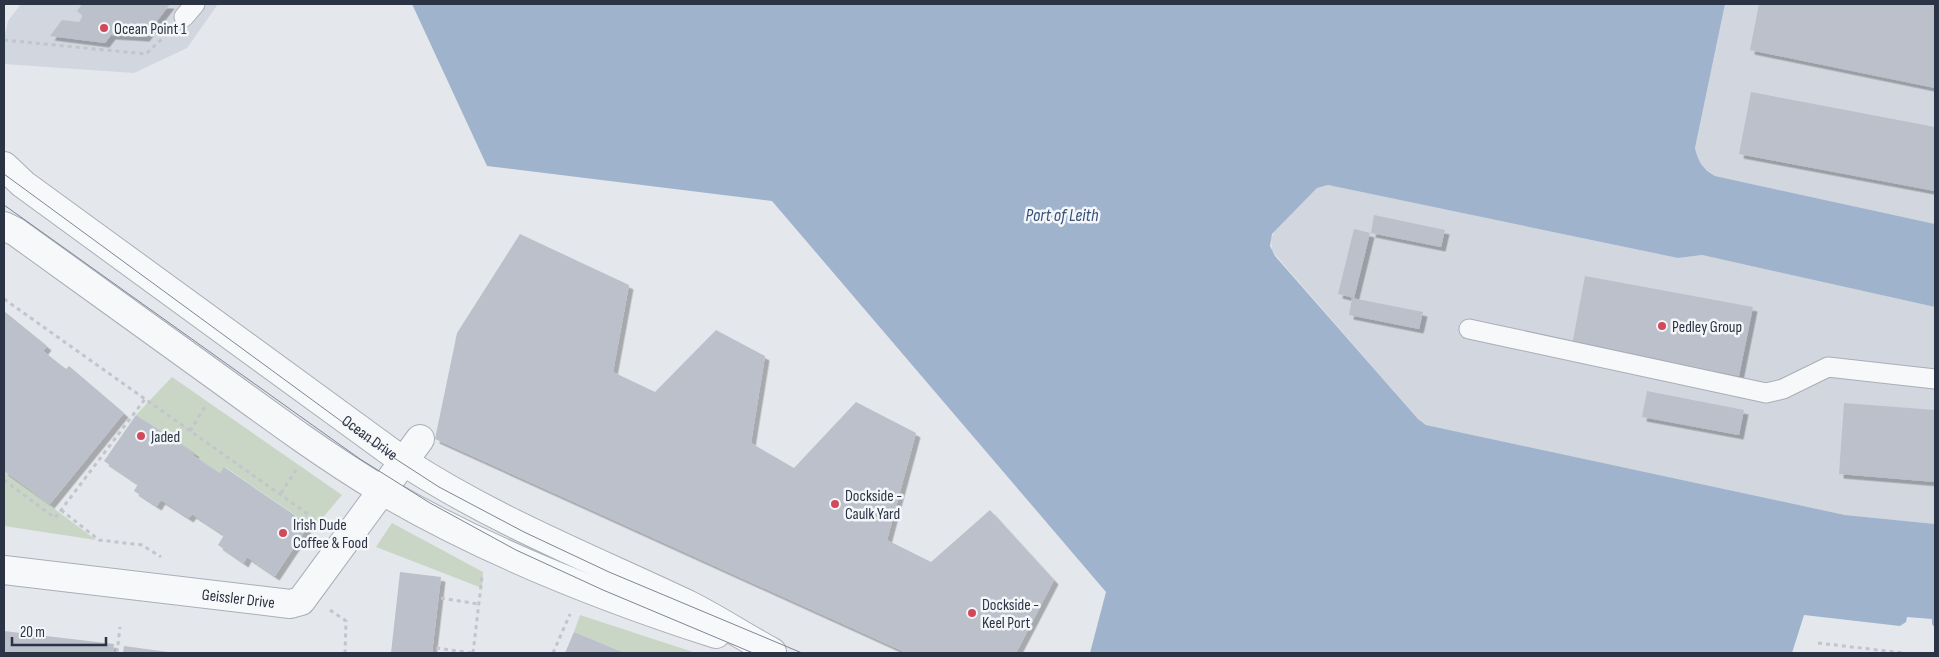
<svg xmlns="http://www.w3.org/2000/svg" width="1939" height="657" viewBox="0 0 1939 657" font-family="'Sofia Sans Condensed',sans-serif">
  <defs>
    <filter id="shadow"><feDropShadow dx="4.5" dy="4.5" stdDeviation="0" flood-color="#0004"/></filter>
  </defs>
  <rect width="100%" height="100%" fill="#e4e7ec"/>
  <path fill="#d2d6de" d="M21,4H218L187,48L134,73L4,64V38L8,21Z
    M1725,4H1935V224L1715,176L1702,166L1697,158L1695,148Z
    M1328,185L1678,258L1702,255L1935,307V524L1845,515L1426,425L1418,419L1272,251L1271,238L1275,231L1317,188Z"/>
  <path fill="#c9d6c5" d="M172,377L342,495L314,528L225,467L220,473L193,455L194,453L136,415Z
    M4,471L96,540L4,526Z
    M392,523L483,572L482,588L376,547Z
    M580,615L696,653H625L574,632Z"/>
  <path fill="#9fb4cc" d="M412,4H1725L1695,148C1698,162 1703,169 1715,176L1935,224V307L1702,255L1678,258L1328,185L1317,188L1272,234L1270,246L1275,256L1418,419L1426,425L1845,515L1935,524V628L1932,624V619L1907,617L1906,622L1900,626L1804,615L1792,653H1090L1106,592L772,201L487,166Z"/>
  <path fill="#bbc0ca" filter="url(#shadow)" d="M82,4H170L145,37L111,35L105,43L50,36L62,20L79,22L83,16L77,11Z
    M1759,4H1935V88L1750,50Z
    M1751,92L1935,127V191L1739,154Z
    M1374,215L1445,230L1441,247L1371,233Z
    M1354,229L1370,233L1354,298L1338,294Z
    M520,234L629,285L613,372L655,392L716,330L765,356L751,443L794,468L856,402L916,433L887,540L931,562L990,510L1054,580L1016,653H907L435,439L457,333Z
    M1585,276L1753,307L1739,376L1572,345Z
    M1352,298L1423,312L1419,329L1349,315Z
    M4,311L47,346L43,351L66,369L69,366L124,413L50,504L4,471Z
    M1647,391L1744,410L1739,435L1642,417Z
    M1844,403L1935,410V482L1839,474Z
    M136,415L195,453L193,455L220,473L224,467L309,525L275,576L247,557L244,563L218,545L224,535L192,514L189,518L161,500L157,506L134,491L138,484L104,461Z
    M400,572L441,577L432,653H391Z
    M4,631L114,644L113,653H4Z
    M574,632L625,653H565Z
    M124,646L168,652V653H123Z"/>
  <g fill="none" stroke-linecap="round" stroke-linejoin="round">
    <defs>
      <path id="service" d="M184,17L195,4
        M1469,329L1766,393L1783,389L1828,367L1935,379"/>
      <g id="minor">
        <path id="s1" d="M4,166L23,184L403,461C493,520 592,559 689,605C717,619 744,637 772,652"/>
        <path d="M4,226L16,232C85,282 155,332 224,382C276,420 328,458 383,491C487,552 601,597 716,634"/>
        <path id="s2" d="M4,570L290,604L301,601L420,439"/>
      </g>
    </defs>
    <use href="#service" stroke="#a9aeb7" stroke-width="21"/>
    <use href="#minor" stroke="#a9aeb7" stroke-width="30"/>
    <path stroke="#c2c5cb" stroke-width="3" stroke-dasharray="4 4" stroke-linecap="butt" d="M4,40L146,54L167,34
      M4,299L145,399
      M190,431L206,405
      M4,480L55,518L145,399L322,524
      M281,493L296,470
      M61,510L99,540L142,545L161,557
      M441,598L478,604
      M330,610L346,621L345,653
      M1818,643L1904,653
      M436,648L472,653
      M117,653L120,627
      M473,653L482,577
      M553,653L570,614"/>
    <use href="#service" stroke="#f7f8fa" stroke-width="19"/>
    <use href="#minor" stroke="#f7f8fa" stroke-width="28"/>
    <path stroke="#7d8696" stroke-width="1" d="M4,174L371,443L439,487L524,532L609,572L802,653
      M4,205L360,459L430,503L516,550L603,590L753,653"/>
  </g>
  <g fill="#d1495b" stroke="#f4f6f9" stroke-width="2">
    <circle cx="104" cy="28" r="5"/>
    <circle cx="1662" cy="326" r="5"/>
    <circle cx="141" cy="436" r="5"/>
    <circle cx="835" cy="504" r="5"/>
    <circle cx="283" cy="533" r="5"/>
    <circle cx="972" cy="613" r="5"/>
  </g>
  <g text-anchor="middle" stroke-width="5" stroke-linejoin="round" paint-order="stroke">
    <g font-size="16" fill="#2b3445" stroke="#f4f6f9" text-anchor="start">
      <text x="114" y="34">Ocean Point 1</text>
      <text x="1672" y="332">Pedley Group</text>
      <text x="151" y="442">Jaded</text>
      <text x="845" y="501">Dockside -<tspan x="845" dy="18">Caulk Yard</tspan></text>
      <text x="293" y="530">Irish Dude<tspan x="293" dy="18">Coffee &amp; Food</tspan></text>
      <text x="982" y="610">Dockside -<tspan x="982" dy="18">Keel Port</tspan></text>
    </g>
    <g font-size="16" fill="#2b3445" stroke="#f4f6f9">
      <text dy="6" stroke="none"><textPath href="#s1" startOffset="456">Ocean Drive</textPath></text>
      <text dy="6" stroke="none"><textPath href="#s2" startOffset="236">Geissler Drive</textPath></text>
    </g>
    <g font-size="18" font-style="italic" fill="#34527a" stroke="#f4f6f9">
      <text x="1062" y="221">Port of Leith</text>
    </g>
  </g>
  <rect width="1939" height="657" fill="none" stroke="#2b3445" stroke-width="10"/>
  <path d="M12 637v8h94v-8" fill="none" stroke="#2b3445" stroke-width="2.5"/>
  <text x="20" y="637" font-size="15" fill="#2b3445" stroke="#f4f6f9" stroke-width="4" paint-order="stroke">20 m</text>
</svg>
